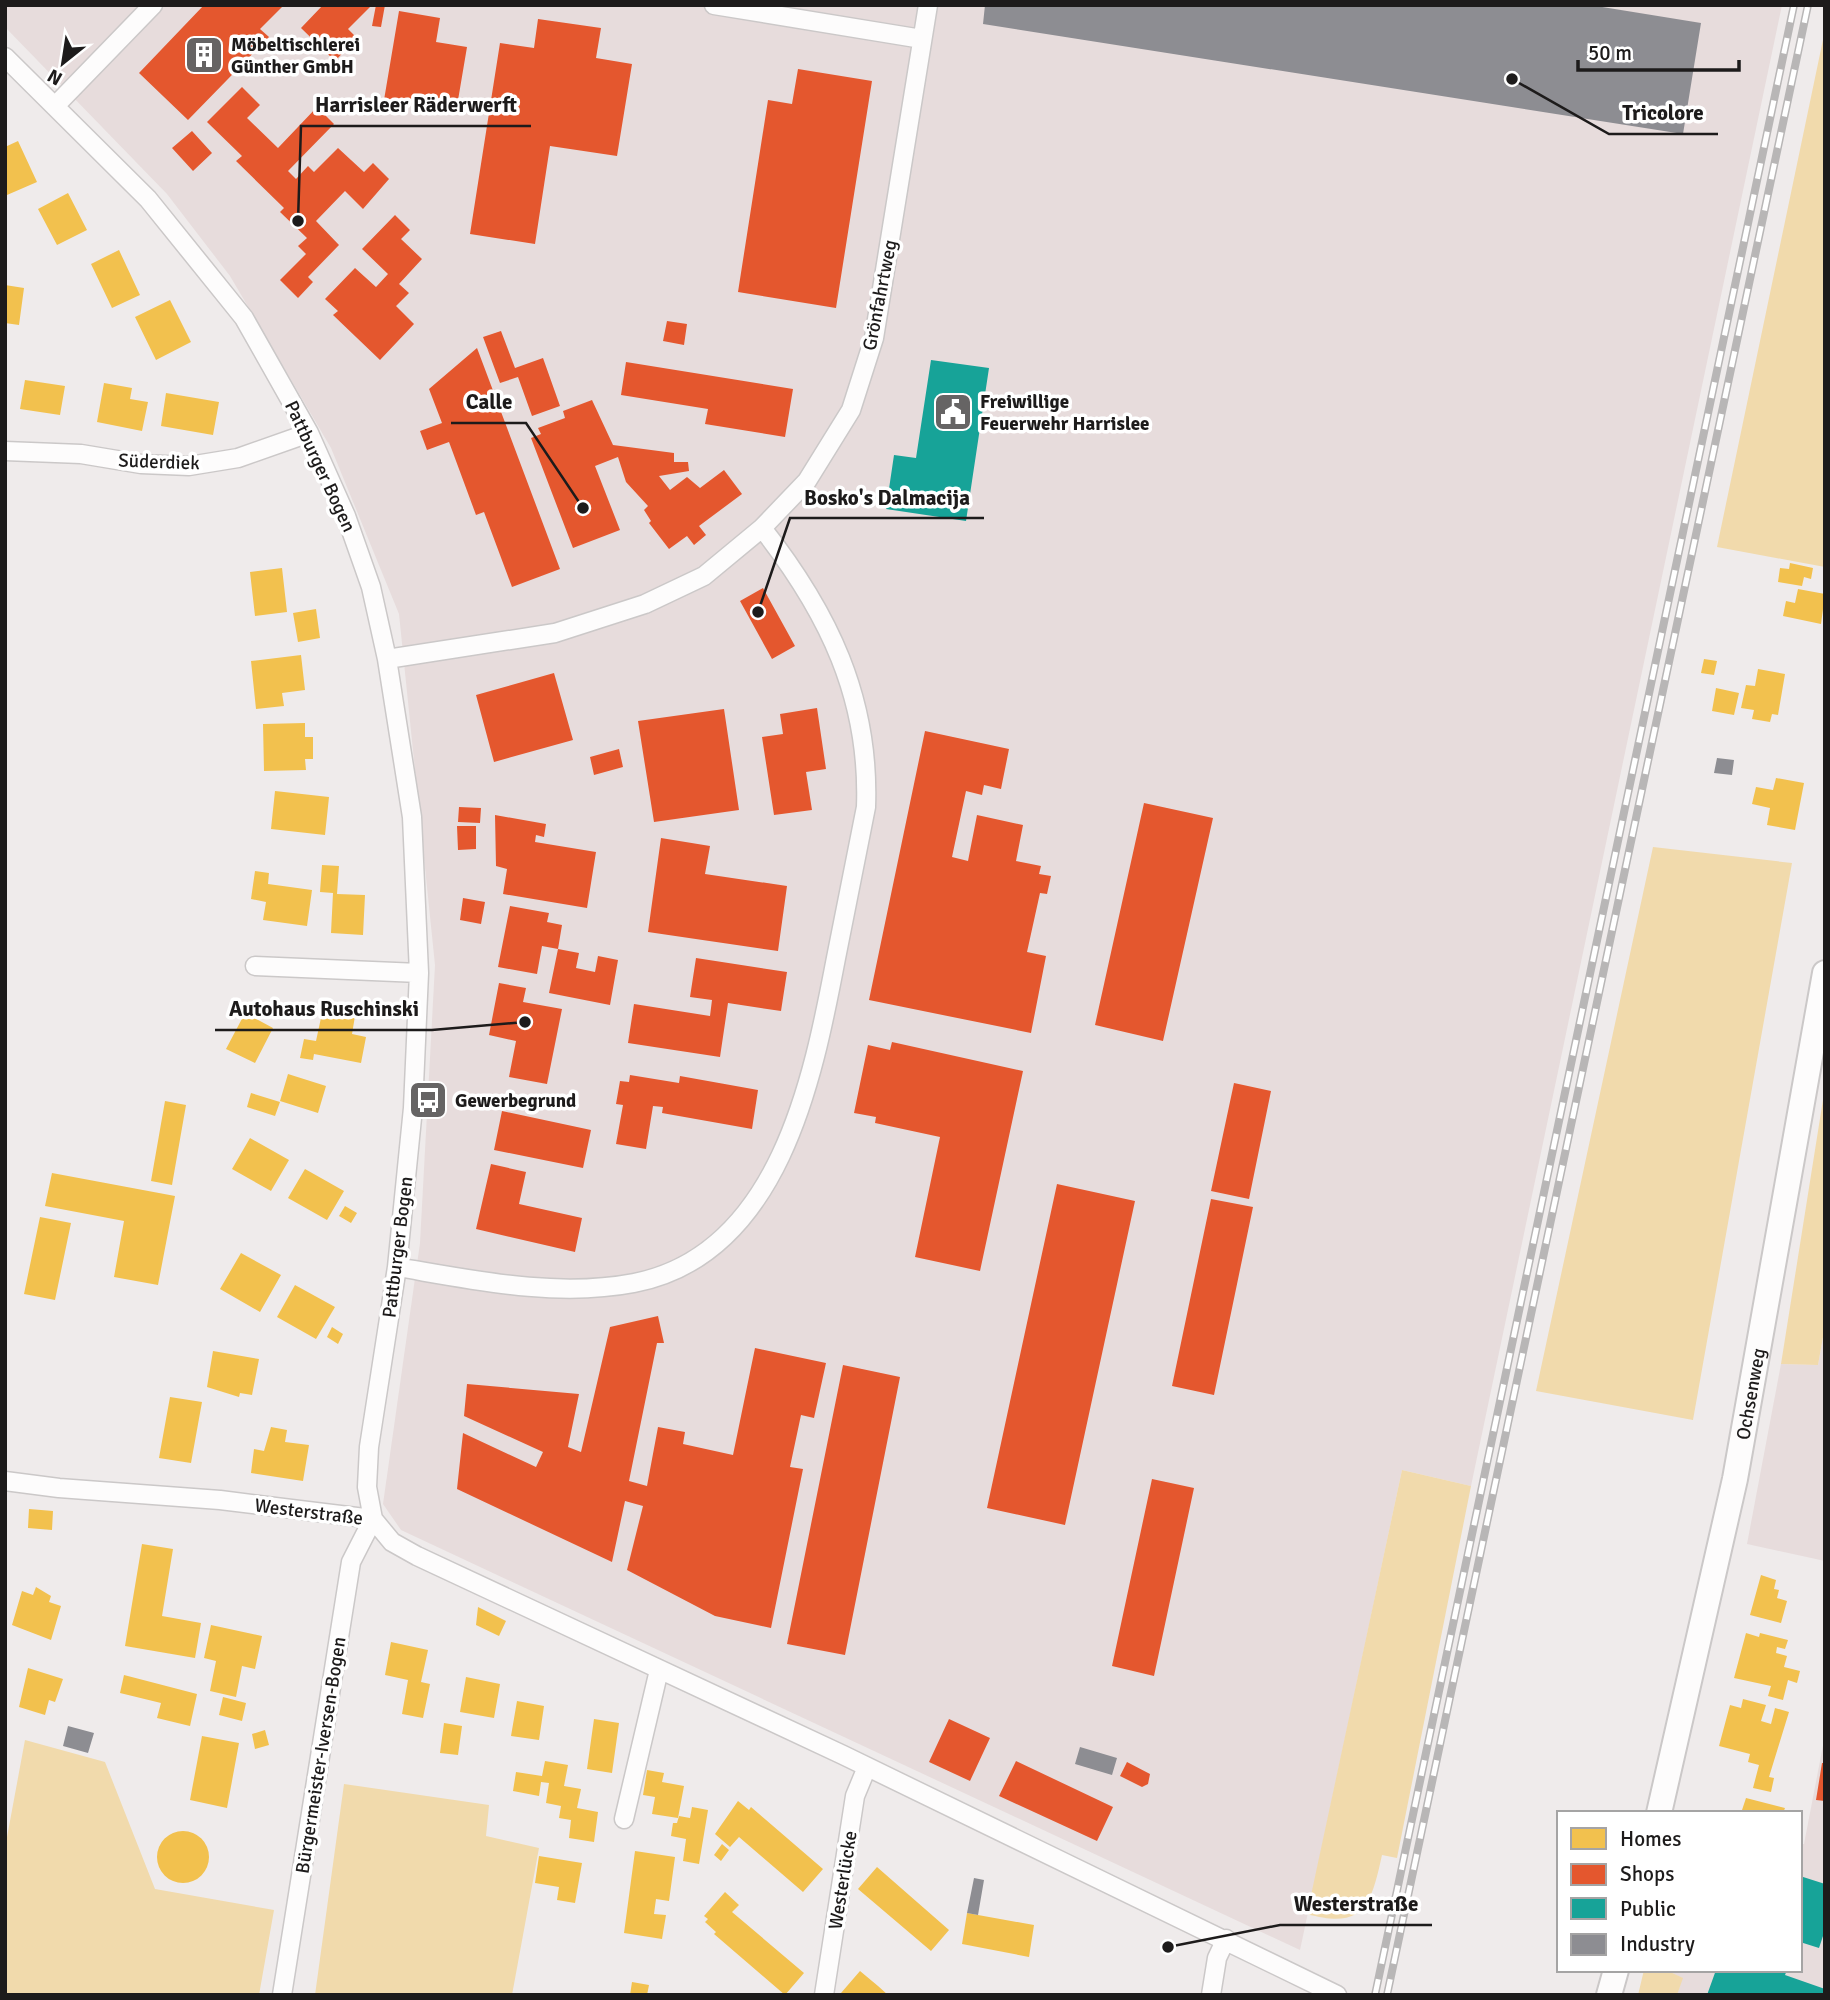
<svg xmlns="http://www.w3.org/2000/svg" width="1830" height="2000" viewBox="0 0 1830 2000" font-family="Signika,sans-serif">
  <rect width="100%" height="100%" fill="#efebeb"/>
  <path fill="#e7dcdc" d="M5,5H1782L1471,1486L1402,1470L1300,1950L401,1530L383,1504L420,1243L435,965L399,614L331,448L230,276L167,194L5,27Z
    M1825,1326V1561L1747,1544L1781,1364L1818,1365Z
    M1825,1735V1995H1677L1682,1978L1666,1970H1800V1844H1804Z"/>
  <path fill="#f1daac" d="M1825,30V567L1717,547Z
    M1653,847L1792,863L1693,1420L1536,1391Z
    M1825,1087V1326L1818,1365L1781,1364Z
    M1402,1470L1471,1486L1397,1858L1382,1855C1371,1905 1364,1930 1307,1914Z
    M25,1740L105,1762L155,1889L274,1910L259,1995H5V1848Z
    M344,1784L489,1805L486,1836L539,1848L512,1995H315Z
    M1644,1970H1666L1683,1978L1677,1995H1638Z"/>
  <path fill="#f2c14e" d="M18,141L37,182L7,195L5,147Z
    M68,193L87,230L57,245L38,209Z
    M119,250L140,295L112,308L91,264Z
    M5,285L24,288L19,325L5,323Z
    M170,300L191,342L156,360L135,317Z
    M25,380L65,386L60,415L20,409Z
    M104,383L132,388L130,399L148,402L142,431L97,422Z
    M166,393L219,402L213,435L161,426Z
    M1790,563L1813,568L1811,579L1804,577L1802,586L1778,582L1780,568L1789,569Z
    M282,568L287,612L255,616L250,572Z
    M1798,589L1825,594L1821,624L1783,616L1786,601L1795,603Z
    M316,609L320,638L298,642L293,613Z
    M301,655L305,690L282,693L284,706L256,709L251,661Z
    M1704,659L1717,661L1714,675L1701,673Z
    M1758,669L1785,674L1778,715L1772,714L1770,722L1752,719L1754,710L1741,708L1746,685L1755,686Z
    M1716,688L1739,693L1734,715L1712,711Z
    M305,723V737H313V759H305L306,770L264,771L263,724Z
    M1776,778L1804,783L1795,830L1767,825L1770,808L1752,804L1756,787L1773,790Z
    M275,791L329,797L325,835L271,829Z
    M322,865L339,866L337,894L365,895L363,935L331,933L333,893L320,892Z
    M255,871L269,873L268,884L312,890L307,926L263,920L266,902L251,899Z
    M324,1004L356,1010L352,1034L366,1037L361,1063L314,1054L313,1060L300,1058L304,1039L316,1041Z
    M245,1013L273,1028L255,1063L226,1049Z
    M288,1074L326,1086L318,1113L280,1101Z
    M251,1093L280,1102L275,1116L247,1107Z
    M165,1101L186,1105L172,1185L151,1181Z
    M250,1138L289,1160L271,1191L232,1169Z
    M305,1169L344,1191L327,1220L288,1198Z
    M52,1173L175,1196L158,1285L114,1277L124,1221L45,1206Z
    M345,1206L357,1213L351,1223L339,1216Z
    M40,1217L71,1223L55,1300L24,1294Z
    M241,1253L281,1275L260,1312L220,1289Z
    M295,1285L335,1307L316,1339L277,1317Z
    M332,1327L343,1334L338,1344L327,1337Z
    M213,1351L259,1359L252,1395L240,1393L239,1397L207,1387Z
    M170,1397L202,1402L191,1463L159,1458Z
    M271,1427L287,1430L285,1442L309,1445L303,1481L251,1473L254,1449L264,1451Z
    M29,1509L53,1511L52,1530L28,1528Z
    M142,1544L173,1549L162,1616L201,1623L195,1658L125,1646Z
    M1761,1575L1776,1580L1774,1589L1779,1590L1777,1598L1787,1601L1781,1623L1750,1615Z
    M36,1587L51,1596L49,1602L61,1606L51,1640L12,1625L22,1591L33,1595Z
    M478,1607L506,1621L499,1636L476,1625Z
    M211,1625L262,1636L255,1669L242,1666L236,1697L210,1691L216,1661L204,1658Z
    M1746,1633L1759,1637L1760,1633L1788,1640L1785,1649L1777,1647L1776,1653L1787,1656L1784,1667L1800,1671L1797,1683L1788,1680L1783,1700L1768,1696L1771,1686L1734,1678Z
    M391,1642L428,1650L421,1682L430,1684L423,1718L402,1714L408,1680L385,1675Z
    M28,1668L63,1679L55,1702L49,1700L45,1715L19,1707Z
    M124,1675L197,1694L190,1726L157,1718L161,1703L120,1693Z
    M466,1677L500,1684L494,1718L460,1712Z
    M223,1697L246,1703L242,1721L219,1715Z
    M1743,1699L1766,1705L1761,1721L1771,1724L1775,1708L1789,1712L1769,1777L1774,1778L1771,1792L1753,1788L1759,1765L1748,1762L1750,1754L1719,1746L1730,1705L1741,1708Z
    M517,1701L544,1706L539,1740L511,1736Z
    M594,1719L619,1723L612,1773L587,1769Z
    M444,1723L462,1726L458,1755L440,1753Z
    M265,1730L269,1745L255,1749L252,1734Z
    M202,1736L239,1743L227,1808L190,1800Z
    M545,1761L568,1765L564,1786L581,1789L577,1808L598,1812L594,1842L569,1838L571,1820L559,1818L561,1806L546,1803L549,1783L541,1782L539,1796L513,1791L516,1772L542,1776Z
    M647,1770L664,1773L662,1782L684,1786L678,1818L652,1814L655,1797L643,1795Z
    M1746,1798L1785,1808L1783,1813L1742,1810Z
    M738,1801L749,1810L751,1807L823,1869L803,1892L739,1837L730,1847L715,1834Z
    M692,1807L708,1810L699,1864L683,1861L686,1839L671,1836L673,1823H677L679,1816L690,1818Z
    M157 1857a26 26 0 1 1 52 0a26 26 0 1 1-52 0Z
    M722,1844L729,1850L721,1861L714,1855Z
    M635,1851L675,1857L669,1901L656,1899L654,1914L666,1915L662,1939L624,1933Z
    M539,1856L582,1863L575,1903L557,1900L559,1887L535,1883Z
    M877,1867L949,1930L931,1951L858,1889Z
    M725,1892L739,1905L732,1912L804,1973L785,1995L714,1934L716,1932L705,1922L708,1919L704,1916Z
    M967,1913L1034,1925L1029,1957L962,1944Z
    M860,1971L878,1986L888,1995H843L841,1993Z
    M632,1982L649,1985L647,1995H630Z"/>
  <path fill="#e4572e" d="M204,5H284L260,29L269,37L188,120L139,73Z
    M323,5L370,7L348,29L357,38L335,61L301,28Z
    M376,5H385L381,27L372,26Z
    M399,11L440,18L436,42L467,47L456,112L384,100Z
    M538,19L601,28L596,58L632,64L617,156L550,146L535,244L470,234L500,43L534,48Z
    M798,69L872,81L836,308L738,292L768,100L792,104Z
    M242,87L260,105L247,118L278,148L317,107L334,124L288,171L296,179L308,166L314,172L338,148L364,172L373,163L389,179L363,209L345,191L316,221L339,245L308,277L313,282L298,298L280,280L306,254L298,246L307,238L280,212L284,208L236,161L242,156L207,122Z
    M192,131L212,153L193,171L172,148Z
    M395,215L410,230L401,239L422,259L399,284L409,293L396,306L414,324L380,360L333,315L338,311L325,299L355,268L376,287L388,274L362,249Z
    M667,321L687,324L684,345L663,341Z
    M501,331L515,368L543,358L560,406L532,416L518,377L500,383L483,337Z
    M477,348L560,569L512,587L484,512L476,515L449,442L427,450L420,431L442,423L429,389Z
    M626,362L793,389L785,437L705,424L708,409L621,395Z
    M592,400L613,445L674,453V462H688L689,471L659,476L670,490L687,477L700,488L724,470L742,494L699,526L706,535L694,545L687,536L669,549L649,523L651,521L644,510L648,506L626,482L618,457L595,466L620,530L573,548L531,438L541,434L538,428L565,418L563,411Z
    M763,588L795,646L772,659L740,601Z
    M554,673L573,740L494,762L476,695Z
    M817,708L826,769L806,772L812,810L774,815L762,737L783,734L780,714Z
    M724,709L739,810L654,822L638,721Z
    M925,731L1009,749L1001,789L984,785L982,795L966,791L952,857L968,861L977,815L1023,825L1016,861L1041,866L1039,874L1051,876L1047,894L1040,893L1027,952L1046,956L1031,1033L869,1000Z
    M619,749L623,767L594,775L590,757Z
    M1144,803L1213,818L1163,1041L1095,1025Z
    M459,807L481,808L480,823L458,822Z
    M495,815L546,824L544,837L536,835L535,842L596,852L587,908L503,894L507,869L496,866Z
    M457,826H476V849L458,850Z
    M661,838L710,846L705,874L787,886L778,951L648,932Z
    M463,898L485,902L481,924L460,920Z
    M510,906L549,913L547,922L562,925L558,949L542,946L537,974L498,967Z
    M558,949L579,953L576,968L595,972L598,956L618,960L610,1005L549,993Z
    M696,958L787,972L781,1011L728,1003L720,1057L628,1043L634,1004L710,1016L712,1000L690,997Z
    M499,983L526,988L523,1002L562,1009L547,1084L509,1077L516,1041L489,1035Z
    M892,1042L1023,1071L980,1271L915,1257L940,1137L875,1123L876,1117L854,1113L868,1045L890,1050Z
    M630,1075L679,1083L680,1076L758,1090L752,1129L662,1113L663,1107L653,1106L646,1149L616,1144L623,1105L616,1104L620,1081L629,1082Z
    M1234,1083L1271,1091L1249,1199L1211,1191Z
    M502,1111L591,1130L583,1168L494,1150Z
    M491,1164L526,1172L519,1204L582,1218L575,1252L476,1229Z
    M1057,1184L1135,1201L1065,1525L987,1508Z
    M1211,1199L1253,1207L1214,1395L1172,1386Z
    M658,1316L664,1343H657L629,1481L647,1486L658,1427L685,1432L683,1444L733,1455L755,1348L826,1363L814,1418L801,1415L790,1467L803,1469L771,1628L715,1616L627,1570L643,1506L625,1501L612,1562L457,1489L463,1433L536,1467L543,1452L464,1416L467,1384L579,1394L568,1447L581,1452L610,1327Z
    M843,1365L900,1377L845,1655L787,1644Z
    M1152,1479L1194,1488L1154,1676L1112,1666Z
    M949,1719L990,1738L970,1781L929,1762Z
    M1016,1761L1113,1807L1097,1841L999,1796Z
    M1127,1762L1150,1774L1148,1784L1142,1787L1120,1776Z
    M1822,1763H1825V1801L1816,1800Z"/>
  <path fill="#17a398" d="M931,360L989,368L966,521L886,509L894,455L916,458Z
    M1800,1876L1825,1884V1930L1819,1948L1800,1942Z
    M1716,1970H1787L1785,1975L1825,1989V1995H1707Z"/>
  <path fill="#8d8d92" d="M985,5H1590L1701,23L1683,134L983,24Z
    M1717,758L1734,760L1732,775L1714,773Z
    M68,1726L94,1733L88,1753L63,1746Z
    M1080,1747L1117,1758L1112,1775L1075,1764Z
    M974,1878L984,1880L978,1915L967,1913Z"/>
  <g fill="none" stroke-linecap="round" stroke-linejoin="round">
    <defs>
      <path id="street" d="M714,5L922,39
        M5,57L148,199L244,318L309,433L346,516L371,587L387,659L412,817L419,973L413,1108L397,1267L369,1447L367,1487L373,1519
        M56,105L153,5
        M5,451L81,454L141,464L189,466L238,458L309,433
        M387,659L555,633L645,604L704,576L762,528L807,481L851,410L874,338L928,5
        M255,966L419,973
        M397,1267C474,1280 556,1298 634,1283C779,1255 813,1079 836,958C846,907 856,857 866,807C870,698 828,612 762,528
        M5,1481L59,1488L220,1500L373,1519L392,1542L417,1556L843,1755L1337,1995
        M624,1819L659,1670
        M282,1995L351,1562L373,1519
        M824,1995L855,1796L867,1767
        M1211,1995L1217,1958L1226,1939"/>
      <g id="secondary">
        <path id="s1" d="M1659,1813L1735,1479L1825,973"/>
        <path d="M1609,1995L1616,1970"/>
      </g>
    </defs>
    <use href="#street" stroke="#cbc8c8" stroke-width="21"/>
    <use href="#secondary" stroke="#cbc8c8" stroke-width="28"/>
    <use href="#street" stroke="#fdfcfc" stroke-width="18"/>
    <use href="#secondary" stroke="#fdfcfc" stroke-width="24"/>
    <defs>
      <path id="rail" d="M1375,1995L1794,5
        M1387,1995L1808,5"/>
    </defs>
    <use href="#rail" stroke="#b8b6b6" stroke-width="8"/>
    <use href="#rail" stroke="#fff" stroke-width="5" stroke-dasharray="16" stroke-linecap="butt"/>
  </g>
  <defs>
    <symbol id="building-square" viewBox="-11 -11 22 22"><rect x="-9" y="-9" width="18" height="18" rx="4" fill="#666464" stroke="#fff"/><path d="M-4-6H4V6H1V3H-1V6H-4ZM-2.5-4.3h1.7v1.8h-1.7ZM.8-4.3h1.7v1.8H.8ZM-2.5-1h1.7V.8h-1.7ZM.8-1h1.7V.8H.8Z" fill="#fff"/></symbol>
    <symbol id="civic-square" viewBox="-11 -11 22 22"><rect x="-9" y="-9" width="18" height="18" rx="4" fill="#666464" stroke="#fff"/><path d="M-.6-6.5H3V-4.5H.6V-3L4-1V1h2V6H-6V1h2V-1L-.6-3ZM-1.2 2.5V6h2.4V2.5Z" fill="#fff"/></symbol>
    <symbol id="bus-square" viewBox="-11 -11 22 22"><rect x="-9" y="-9" width="18" height="18" rx="4" fill="#666464" stroke="#fff"/><path d="M-5-6H5V4H4V6H2V4H-2V6H-4V4H-5ZM-3.5-4V0h7V-4ZM-3.5 1.2v1.5H-2V1.2ZM2 1.2v1.5H3.5V1.2Z" fill="#fff"/></symbol>
  </defs>
  <g fill-rule="evenodd">
    <use href="#building-square" x="182" y="33" width="44" height="44"/>
    <use href="#civic-square" x="931" y="390" width="44" height="44"/>
    <use href="#bus-square" x="406" y="1078" width="44" height="44"/>
  </g>
  <g text-anchor="middle" stroke-width="7" stroke-linejoin="round" paint-order="stroke">
    <g font-size="19" font-weight="bold" fill="#1d1b1b" stroke="#fff" text-anchor="start">
      <text x="231" y="51">Möbeltischlerei<tspan x="231" dy="22">Günther GmbH</tspan></text>
      <text x="980" y="408">Freiwillige<tspan x="980" dy="22">Feuerwehr Harrislee</tspan></text>
      <text x="455" y="1107">Gewerbegrund</text>
    </g>
    <g font-size="19" fill="#1d1b1b" stroke="#fff">
      <text transform="translate(879 295) rotate(-79)" y="7">Grönfahrtweg</text>
      <text transform="translate(159 461) rotate(2)" y="7">Süderdiek</text>
      <text transform="translate(321 466) rotate(65)" y="7">Pattburger Bogen</text>
      <text transform="translate(397 1247) rotate(-83)" y="7">Pattburger Bogen</text>
      <text dy="7" stroke="none"><textPath href="#s1" startOffset="429">Ochsenweg</textPath></text>
      <text transform="translate(309 1511) rotate(7)" y="7">Westerstraße</text>
      <text transform="translate(320 1755) rotate(-81)" y="7">Bürgermeister-Iversen-Bogen</text>
      <text transform="translate(842 1880) rotate(-81)" y="7">Westerlücke</text>
    </g>
  </g>
  <path fill="none" stroke="#1d1b1b" stroke-width="2.5" d="M298 221L301 126H531M1512 79L1609 134H1718M583 508L526 423H451M758 612L790 518H984M525 1022L432 1030H215M1168 1947L1280 1925H1432"/>
  <g fill="#1d1b1b" stroke="#fff" stroke-width="2.5">
    <circle cx="298" cy="221" r="7"/>
    <circle cx="1512" cy="79" r="7"/>
    <circle cx="583" cy="508" r="7"/>
    <circle cx="758" cy="612" r="7"/>
    <circle cx="525" cy="1022" r="7"/>
    <circle cx="1168" cy="1947" r="7"/>
  </g>
  <g font-size="21" text-anchor="middle" font-weight="bold" fill="#1d1b1b" stroke="#fff" stroke-width="7" stroke-linejoin="round" paint-order="stroke">
    <text x="416" y="112">Harrisleer Räderwerft</text>
    <text x="1663" y="120">Tricolore</text>
    <text x="489" y="409">Calle</text>
    <text x="887" y="505">Bosko's Dalmacija</text>
    <text x="324" y="1016">Autohaus Ruschinski</text>
    <text x="1356" y="1911">Westerstraße</text>
  </g>
  <rect width="1830" height="2000" fill="none" stroke="#1d1b1b" stroke-width="14"/>
  <rect x="1557" y="1811" width="245" height="161" fill="#ffffff" stroke="#a5a4a4" stroke-width="2"/>
  <rect x="1571" y="1828" width="35" height="21" fill="#f2c14e" stroke="#a5a4a4" stroke-width="2"/>
  <text x="1620" y="1846" font-size="21" fill="#1d1b1b">Homes</text>
  <rect x="1571" y="1864" width="35" height="21" fill="#e4572e" stroke="#a5a4a4" stroke-width="2"/>
  <text x="1620" y="1881" font-size="21" fill="#1d1b1b">Shops</text>
  <rect x="1571" y="1898" width="35" height="21" fill="#17a398" stroke="#a5a4a4" stroke-width="2"/>
  <text x="1620" y="1916" font-size="21" fill="#1d1b1b">Public</text>
  <rect x="1571" y="1934" width="35" height="21" fill="#8d8d92" stroke="#a5a4a4" stroke-width="2"/>
  <text x="1620" y="1951" font-size="21" fill="#1d1b1b">Industry</text>
  <g transform="translate(63 63) rotate(210)" stroke="#ffffff" stroke-width="5" paint-order="stroke">
  <path d="M0-5L12 26L0 18L-12 26Z" fill="#1d1b1b"/>
  <text y="-10" font-size="19" font-weight="bold" text-anchor="middle" fill="#1d1b1b">N</text>
  </g>
  <path d="M1578 60v10h161v-10" fill="none" stroke="#1d1b1b" stroke-width="3.5"/>
  <text x="1588" y="60" font-size="21" fill="#1d1b1b" stroke="#ffffff" stroke-width="5" paint-order="stroke">50 m</text>
</svg>
